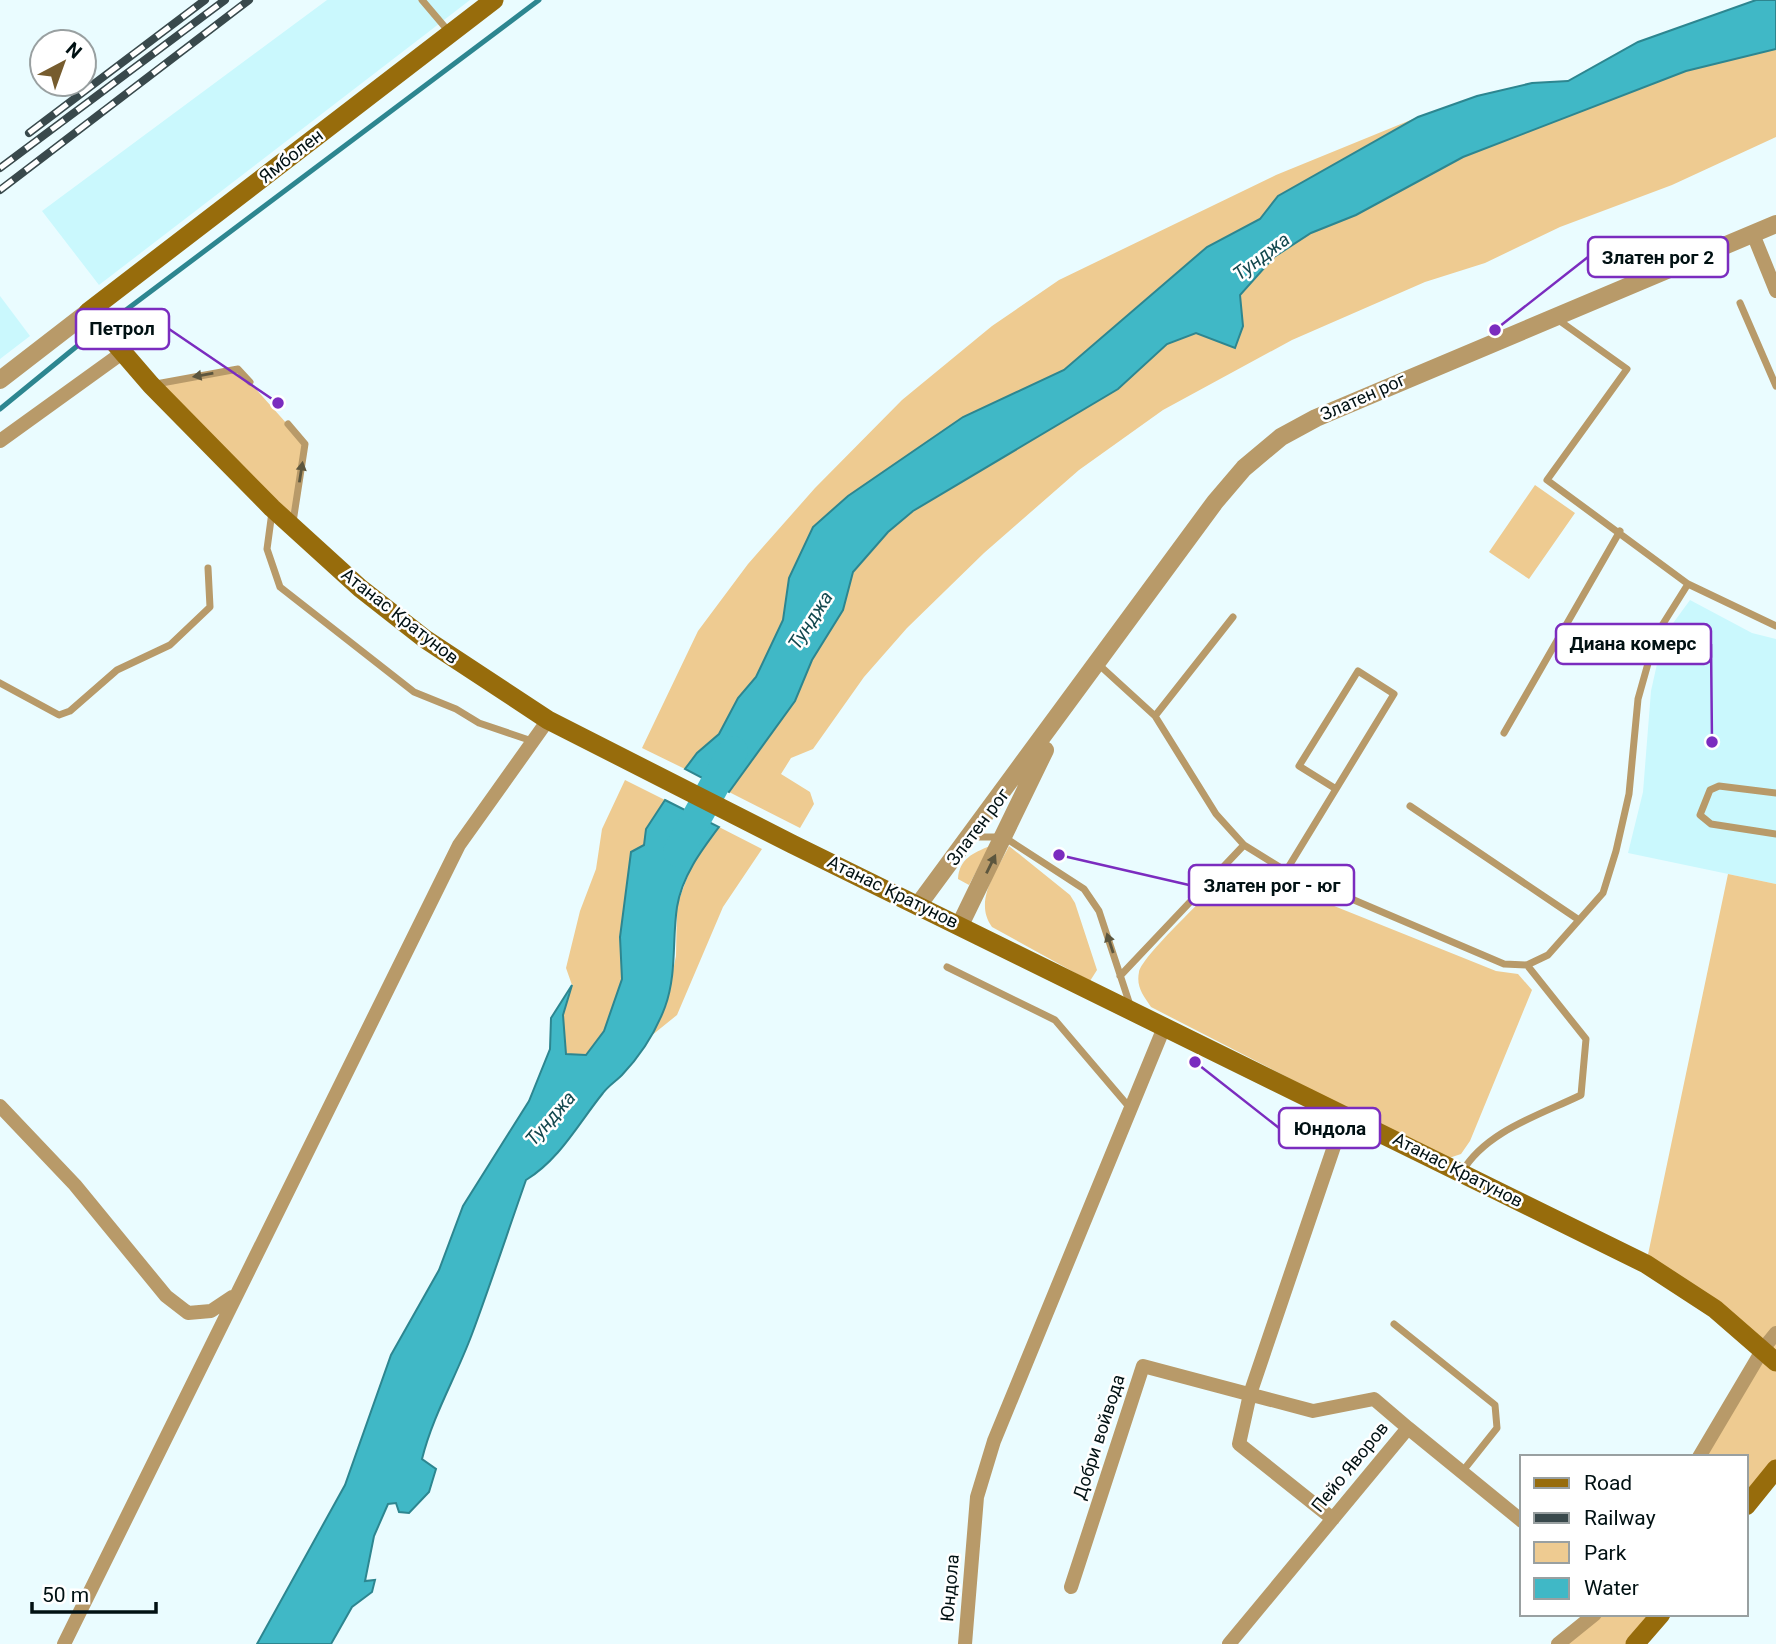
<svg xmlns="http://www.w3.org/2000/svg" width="1776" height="1644" viewBox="0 0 1776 1644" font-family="Roboto,sans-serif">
  <rect width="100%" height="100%" fill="#eafcff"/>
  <path fill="#caf8fd" d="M327,0H470L99,285L42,211Z
    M0,296L30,336L0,359Z
    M1690,600L1752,633L1776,639V884L1628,853L1643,792L1651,691L1663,637Z"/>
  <path fill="#eecb91" d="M1776,49V137L1672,185L1560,227L1485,263L1425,282L1292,340L1163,410L1079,470L984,553L907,628L864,677L813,749L791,758L781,774L810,792L814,804L800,828L729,792L795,701L812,660L843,610L853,573L888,532L913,511L1118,389L1167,344L1196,333L1214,338L1243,326L1240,295L1274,257L1311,233L1356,215L1463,157L1686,71Z
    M1418,117L1278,196L1260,219L1207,247L1064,370L963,417L848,496L813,527L789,578L783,620L756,677L738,698L719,734L697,753L685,769L642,748L698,631L748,564L815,488L902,400L992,326L1059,280L1276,175Z
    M238,369L305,444L292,527L151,385Z
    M1535,485L1575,513L1529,579L1489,552Z
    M625,780L665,800L646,829L644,846L631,852L620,937L622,979L604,1031L586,1055L566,1054L563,1015L572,985L566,968L580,911L596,869L602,829Z
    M719,827L762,849L723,907L677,1015L651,1036L666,1006L676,956L677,905L693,862Z
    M990,846L969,885L958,879C959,859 973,853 990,846Z
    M1009,846L1070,895L1075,903L1097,970L1090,981L992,927C973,901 997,871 1009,846Z
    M1240,864L1267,879L1496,971L1518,974L1532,990L1470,1141L1461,1154L1446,1159L1151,1007C1143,995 1136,987 1139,972C1142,955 1223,880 1240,864Z
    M1728,874L1776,884V1469L1746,1506V1457H1699L1763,1349L1646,1264Z
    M1595,1614H1661L1635,1644H1558Z"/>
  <path fill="#40b8c6" stroke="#2d8690" stroke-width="2" d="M1756,0H1776V49L1686,71L1463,157L1356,215L1311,233L1274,257L1240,295L1243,326L1235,348L1196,333L1167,344L1118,389L913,511L888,532L853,572L843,610L812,660L795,701L729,792L685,769L697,753L719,734L738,698L756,677L783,620L789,578L813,527L848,496L963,417L1064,370L1207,247L1260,219L1278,196L1418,117L1477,96L1532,83L1568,81L1638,42Z
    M665,800L719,827C701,851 682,876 677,907C672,940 677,974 665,1007C656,1031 640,1056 622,1075C616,1081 608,1086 603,1093C578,1124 560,1159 526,1180C508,1231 491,1283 472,1334C456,1377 433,1415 422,1459L436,1469L429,1492L409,1513L399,1512L396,1503L388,1504L374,1536L365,1581L375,1580L372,1592L352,1607L331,1644H257L345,1485L391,1355L439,1270L463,1206L529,1101L550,1049L551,1018L572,985L563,1015L566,1054L586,1055L604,1031L622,979L620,937L631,852L644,845L646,829Z"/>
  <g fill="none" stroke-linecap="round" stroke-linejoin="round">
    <path stroke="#2d8690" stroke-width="5" d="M126,310L539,0
      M0,409L82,342"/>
    <path stroke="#40b8c6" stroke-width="30" d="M678,852L733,751"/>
    <path stroke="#b89a69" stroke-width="7" d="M422,0L450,33
      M1740,303L1776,386
      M1557,319L1627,369L1547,480L1688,584L1776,626
      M156,384L238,369L250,382
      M288,424L305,444L293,522
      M272,512L267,549L280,587L414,692L456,709L479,723L532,741
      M1097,663L1155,716L1216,814L1244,845L1286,871L1504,964L1527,965L1548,955L1603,893L1616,851L1629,794L1638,699L1656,635L1688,584
      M0,683L59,715L70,711L117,670L170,645L210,607L208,568
      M1155,716L1233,617
      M1504,733L1620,531
      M1776,793L1719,786L1710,790L1700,815L1711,824L1776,834
      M1410,806L1579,920
      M971,837H1004L1084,889L1099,911L1131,1008
      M1286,871L1394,694L1358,671L1299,766L1336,789
      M947,967L1055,1020L1130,1108
      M1120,976L1244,845
      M1462,1172C1486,1131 1540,1115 1581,1095L1586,1039L1527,965
      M1394,1324L1495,1405L1497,1428L1462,1472"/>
    <path stroke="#b89a69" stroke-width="14" d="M1753,234L1776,291
      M0,441L122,353
      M0,1106L75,1185L166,1296L188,1313L211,1311L232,1297
      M1699,1457L1763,1349L1776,1333
      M1333,1519L1239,1444L1250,1394L1345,1114
      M1071,1587L1143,1366L1313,1411L1374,1399L1408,1428
      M64,1644L459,845L548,720
      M965,1644L977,1497L994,1441L1165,1025
      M1229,1644L1408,1428L1522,1521
      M1558,1644L1595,1614"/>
    <path stroke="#b89a69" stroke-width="18" d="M0,380L88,312
      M919,904L1215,502L1244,468L1281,437L1316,418L1776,224
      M960,925L1045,750"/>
    <path stroke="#976c0c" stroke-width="19" d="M494,0L88,312L151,385L272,508L360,588L425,639L548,720L792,844L1646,1264L1715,1309L1776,1362
      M1746,1506L1776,1469
      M1635,1644L1661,1614"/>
    <defs>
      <path id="rail" d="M29,133L205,0
        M0,168L225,0
        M0,190L249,0"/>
    </defs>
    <use href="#rail" stroke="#39494c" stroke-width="8"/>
    <use href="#rail" stroke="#fff" stroke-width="5" stroke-dasharray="16" stroke-linecap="butt"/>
  </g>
  <defs><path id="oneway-solid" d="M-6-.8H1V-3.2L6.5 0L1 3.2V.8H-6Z" transform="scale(1.75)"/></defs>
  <g fill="#5c563e">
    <use href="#oneway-solid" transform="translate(203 375) rotate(170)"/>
    <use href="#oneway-solid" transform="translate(301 472) rotate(-81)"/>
    <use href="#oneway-solid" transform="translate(991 864) rotate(-64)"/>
    <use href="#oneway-solid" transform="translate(1110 943) rotate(-108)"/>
  </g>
  <g text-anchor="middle" stroke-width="5" stroke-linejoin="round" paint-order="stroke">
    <g font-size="18" fill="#011113" stroke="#fff">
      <text transform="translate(291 156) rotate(-38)" y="6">Ямболен</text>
      <text transform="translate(1363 397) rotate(-24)" y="6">Златен рог</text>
      <text transform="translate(400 616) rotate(38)" y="6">Атанас Кратунов</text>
      <text transform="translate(978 827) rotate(-53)" y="6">Златен рог</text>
      <text transform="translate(893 892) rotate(26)" y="6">Атанас Кратунов</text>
      <text transform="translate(1458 1170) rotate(27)" y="6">Атанас Кратунов</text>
      <text transform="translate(1099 1437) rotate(-72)" y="6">Добри войвода</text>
      <text transform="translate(1350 1467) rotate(-51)" y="6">Пейо Яворов</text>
      <text transform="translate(950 1588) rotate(-85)" y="6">Юндола</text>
    </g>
    <g font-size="19" font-style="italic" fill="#13484e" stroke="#fff">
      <text transform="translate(1261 256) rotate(-37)" y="7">Тунджа</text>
      <text transform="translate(810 620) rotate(-57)" y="7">Тунджа</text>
      <text transform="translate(550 1118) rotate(-49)" y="7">Тунджа</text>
    </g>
  </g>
  <path fill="none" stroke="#7b2cbf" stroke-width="2.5" d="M1495 330L1588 257M278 403L169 329M1712 742L1711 644M1059 855L1189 885M1195 1062L1279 1128"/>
  <g fill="#7b2cbf" stroke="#fff" stroke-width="2.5">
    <circle cx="1495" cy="330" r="7"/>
    <circle cx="278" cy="403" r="7"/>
    <circle cx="1712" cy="742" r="7"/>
    <circle cx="1059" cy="855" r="7"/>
    <circle cx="1195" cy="1062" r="7"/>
  </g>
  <g fill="#fff" stroke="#7b2cbf" stroke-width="2.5">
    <rect x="1588" y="237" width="140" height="40" rx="7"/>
    <rect x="76" y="309" width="93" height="40" rx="7"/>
    <rect x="1556" y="624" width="155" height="40" rx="7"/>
    <rect x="1189" y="865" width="165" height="40" rx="7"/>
    <rect x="1279" y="1108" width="101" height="40" rx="7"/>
  </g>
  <g font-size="19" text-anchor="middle" font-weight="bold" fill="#011113">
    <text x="1658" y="264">Златен рог 2</text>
    <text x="122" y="335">Петрол</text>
    <text x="1633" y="650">Диана комерс</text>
    <text x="1272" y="892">Златен рог - юг</text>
    <text x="1330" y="1135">Юндола</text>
  </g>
  <rect x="1520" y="1455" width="228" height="161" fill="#ffffff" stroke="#99a0a1" stroke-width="2"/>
  <rect x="1534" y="1478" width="35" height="10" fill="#976c0c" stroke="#99a0a1" stroke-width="2"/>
  <text x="1584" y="1490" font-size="21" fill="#011113">Road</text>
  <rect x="1534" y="1513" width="35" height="10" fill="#39494c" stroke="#99a0a1" stroke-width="2"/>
  <text x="1584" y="1525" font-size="21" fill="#011113">Railway</text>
  <rect x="1534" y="1542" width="35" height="21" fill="#eecb91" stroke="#99a0a1" stroke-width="2"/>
  <text x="1584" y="1560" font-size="21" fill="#011113">Park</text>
  <rect x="1534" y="1578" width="35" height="21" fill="#40b8c6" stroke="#99a0a1" stroke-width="2"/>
  <text x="1584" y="1595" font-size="21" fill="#011113">Water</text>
  <g transform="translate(63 63) rotate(41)"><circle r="33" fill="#ffffff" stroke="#99a0a1" stroke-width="2"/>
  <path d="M0-5L12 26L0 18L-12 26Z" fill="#765c2e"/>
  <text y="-10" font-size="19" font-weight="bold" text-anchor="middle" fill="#011113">N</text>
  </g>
  <path d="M32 1602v10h124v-10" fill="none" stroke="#011113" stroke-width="3.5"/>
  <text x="42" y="1602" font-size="21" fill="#011113" stroke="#ffffff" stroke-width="5" paint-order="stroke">50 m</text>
</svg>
